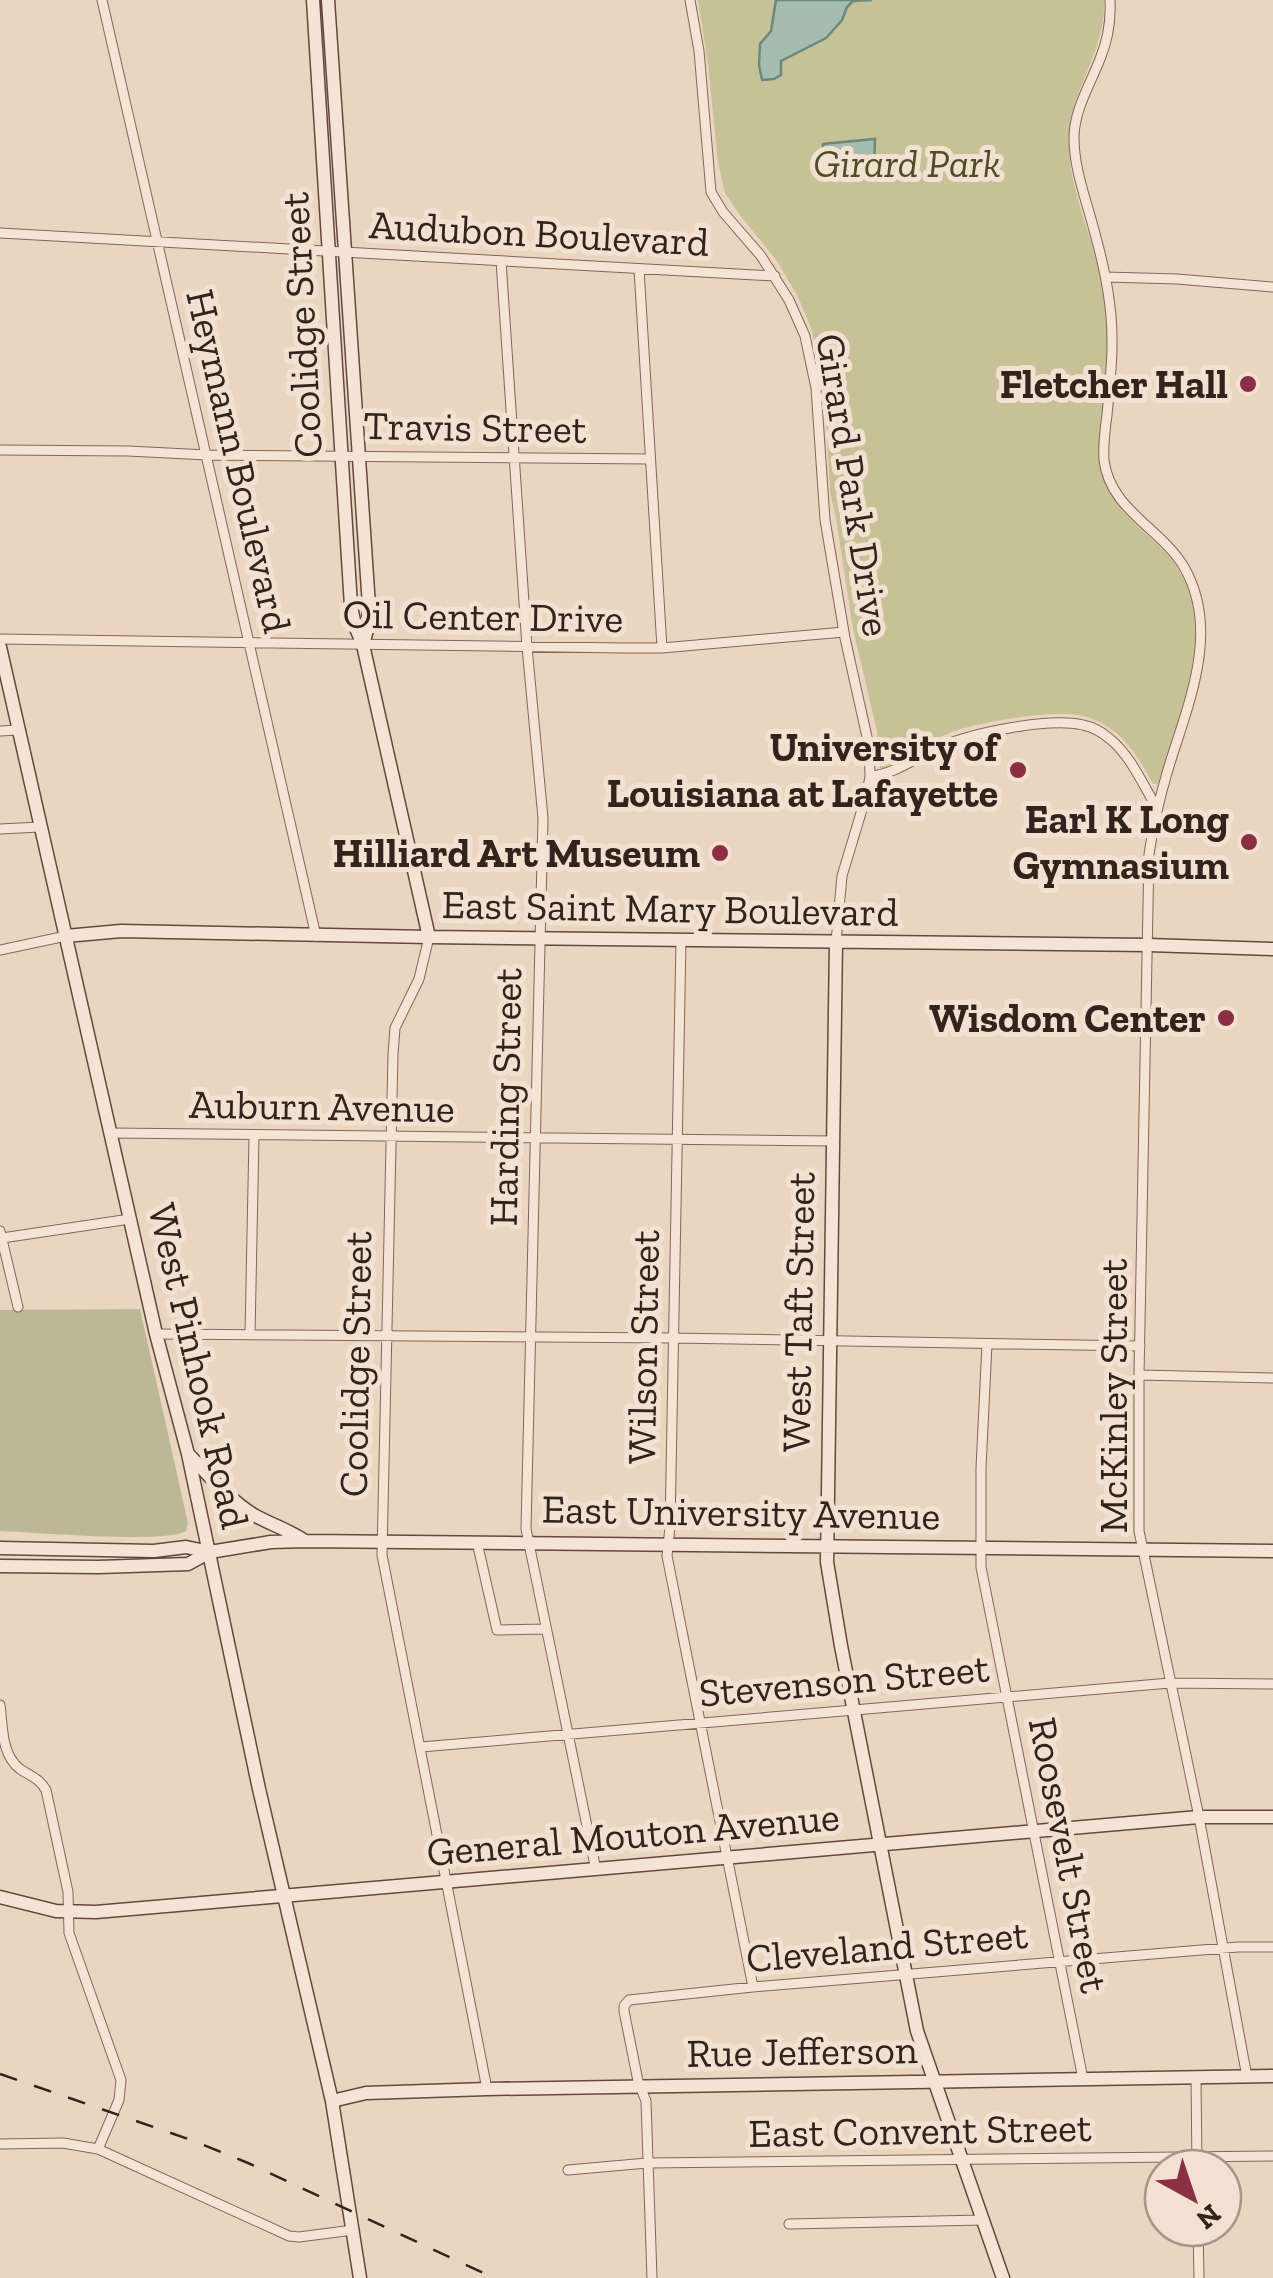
<svg xmlns="http://www.w3.org/2000/svg" width="1273" height="2278" viewBox="0 0 1273 2278" font-family="'Zilla Slab',serif">
  <rect width="100%" height="100%" fill="#ead5c1"/>
  <path fill="#c7c197" d="M698,0H1104C1107,51 1069,90 1069,140C1068,189 1093,236 1102,283C1113,338 1103,397 1099,452C1103,501 1132,519 1164,551C1226,614 1180,714 1158,784H1153C1142,764 1130,742 1111,729C1103,723 1092,718 1083,716C1054,709 981,722 952,732C928,741 906,756 884,769L880,768L877,731L853,629L836,518L830,492L825,398L820,362L811,328L798,297L777,261L739,214L725,193L718,163L708,64Z"/>
  <path fill="#bcb895" d="M140,1309L188,1523L186,1531C165,1544 33,1532 0,1531V1310Z"/>
  <path fill="#a4bdb0" stroke="#6c8a7b" stroke-width="2.5" d="M776,0H872L853,1L847,7L842,20L826,38L781,61V75L774,79L762,80L759,65L760,44L771,31Z
    M875,139L874,170L823,160V144Z"/>
  <g fill="none" stroke-linecap="round" stroke-linejoin="round">
    <defs>
      <path id="street" d="M102,0L316,936
        M690,0L699,51L711,192L723,212L761,256L789,300L805,336L816,388L825,520L845,638L869,746L870,776L867,793L842,876L836,942
        M1110,0C1111,20 1108,40 1100,59C1090,85 1074,110 1074,138C1074,163 1082,188 1089,212C1099,247 1108,281 1111,316C1114,349 1110,382 1107,415C1105,429 1103,445 1104,460C1110,510 1161,528 1184,567C1222,633 1186,708 1167,773C1159,800 1153,827 1149,854L1139,1375V1531L1199,1817L1247,2077
        M0,233L775,276
        M501,261L527,647L543,818L526,1529L596,1870
        M639,269L662,648
        M1106,277L1177,279L1273,287
        M0,450L128,451L207,455L650,459
        M0,639L623,648H662L844,632
        M0,731L19,730
        M870,776C895,775 917,756 940,747C973,733 1048,717 1083,725C1093,727 1102,732 1110,739C1131,756 1143,785 1157,808
        M0,829L40,827
        M429,937L419,979L395,1028L393,1054L382,1555L487,2089
        M681,940L670,1527L667,1556L753,1987
        M0,950L66,936
        M111,1133L833,1141
        M0,1231L18,1307
        M2,1238L130,1219
        M156,1334L673,1338L1140,1346
        M250,1335L254,1136
        M987,1344L981,1468V1567L1083,2079
        M1139,1375L1273,1378
        M477,1542L497,1630L546,1629
        M0,1705C3,1726 1,1755 20,1769C30,1776 39,1778 46,1790L68,1892L69,1933L121,2080L119,2100L98,2149
        M421,1747L1170,1683L1273,1684
        M1196,2077L1197,2168
        M0,2144L63,2143L98,2149L289,2236L299,2237L353,2230
        M568,2170L647,2163L1273,2156
        M789,2224L984,2220
        M1198,2228L1199,2278
        M652,2278L646,2101L638,2081L624,2011V2006L629,2000L753,1987L1238,1947H1273"/>
      <path id="secondary" d="M313,0L351,606L355,626L363,645L429,937
        M328,0L369,606L368,626L363,645
        M0,647L156,1334L188,1454L259,1789L332,2101L360,2278
        M66,936L121,931L429,937L1148,945L1273,949
        M836,942L827,1562L841,1646L917,2031L1003,2278
        M188,1454C210,1476 228,1499 254,1515C272,1525 287,1529 305,1541
        M0,1548L154,1551L186,1547L210,1552
        M0,1566L99,1567L188,1564L210,1552L271,1542L305,1541L1273,1551
        M0,1897L56,1911L96,1912L1199,1817H1273
        M332,2101L366,2093L487,2089L1273,2076"/>
    </defs>
    <use href="#street" stroke="#82665a" stroke-width="11"/>
    <use href="#secondary" stroke="#64483e" stroke-width="15"/>
    <use href="#street" stroke="#f5e4d4" stroke-width="9"/>
    <use href="#secondary" stroke="#f5e4d4" stroke-width="12"/>
    <path stroke="#33231d" stroke-width="2.5" stroke-dasharray="18 18" stroke-linecap="butt" d="M0,2074L194,2141L248,2163L494,2278"/>
  </g>
  <g fill="#8c2f45" stroke="#f2e1d0" stroke-width="4">
    <circle cx="1248" cy="384" r="10"/>
    <circle cx="1018" cy="770" r="10"/>
    <circle cx="1249" cy="842" r="10"/>
    <circle cx="720" cy="853" r="10"/>
    <circle cx="1226" cy="1018" r="10"/>
  </g>
  <g text-anchor="middle" stroke-width="10" stroke-linejoin="round" paint-order="stroke">
    <g font-size="40" font-style="italic" fill="#4d4e26" stroke="#f2e1d0">
      <text x="907" y="177">Girard Park</text>
    </g>
    <g font-size="40" fill="#33231d" stroke="#f2e1d0">
      <text transform="translate(539 233) rotate(3)" y="14">Audubon Boulevard</text>
      <text transform="translate(301 325) rotate(-93)" y="14">Coolidge Street</text>
      <text transform="translate(475 427) rotate(1)" y="14">Travis Street</text>
      <text transform="translate(239 461) rotate(77)" y="14">Heymann Boulevard</text>
      <text transform="translate(854 485) rotate(81)" y="14">Girard Park Drive</text>
      <text transform="translate(483 616) rotate(1)" y="14">Oil Center Drive</text>
      <text transform="translate(670 908) rotate(1)" y="14">East Saint Mary Boulevard</text>
      <text transform="translate(505 1097) rotate(-89)" y="14">Harding Street</text>
      <text transform="translate(322 1106) rotate(1)" y="14">Auburn Avenue</text>
      <text transform="translate(798 1312) rotate(-89)" y="14">West Taft Street</text>
      <text transform="translate(643 1347) rotate(-89)" y="14">Wilson Street</text>
      <text transform="translate(355 1364) rotate(-89)" y="14">Coolidge Street</text>
      <text transform="translate(199 1366) rotate(77)" y="14">West Pinhook Road</text>
      <text transform="translate(1113 1396) rotate(-90)" y="14">McKinley Street</text>
      <text transform="translate(741 1512) rotate(1)" y="14">East University Avenue</text>
      <text transform="translate(844 1680) rotate(-5)" y="14">Stevenson Street</text>
      <text transform="translate(633 1834) rotate(-5)" y="14">General Mouton Avenue</text>
      <text transform="translate(1069 1855) rotate(79)" y="14">Roosevelt Street</text>
      <text transform="translate(887 1946) rotate(-5)" y="14">Cleveland Street</text>
      <text transform="translate(802 2051) rotate(-1)" y="14">Rue Jefferson</text>
      <text transform="translate(920 2130) rotate(-1)" y="14">East Convent Street</text>
    </g>
    <g font-size="40" font-weight="bold" fill="#33231d" stroke="#f2e1d0" text-anchor="end">
      <text x="1228" y="398">Fletcher Hall</text>
      <text x="998" y="761">University of<tspan x="998" dy="46">Louisiana at Lafayette</tspan></text>
      <text x="1229" y="833">Earl K Long<tspan x="1229" dy="46">Gymnasium</tspan></text>
      <text x="700" y="867">Hilliard Art Museum</text>
      <text x="1206" y="1032">Wisdom Center</text>
    </g>
  </g>
  <g transform="translate(1193 2198) rotate(140)"><circle r="48" fill="#f2e1d0" stroke="#a69588" stroke-width="2.5"/>
  <path d="M0-8L18 38L0 25L-18 38Z" fill="#8c2f45"/>
  <text y="-15" font-size="28" font-weight="bold" text-anchor="middle" fill="#33231d">N</text>
  </g>
</svg>
